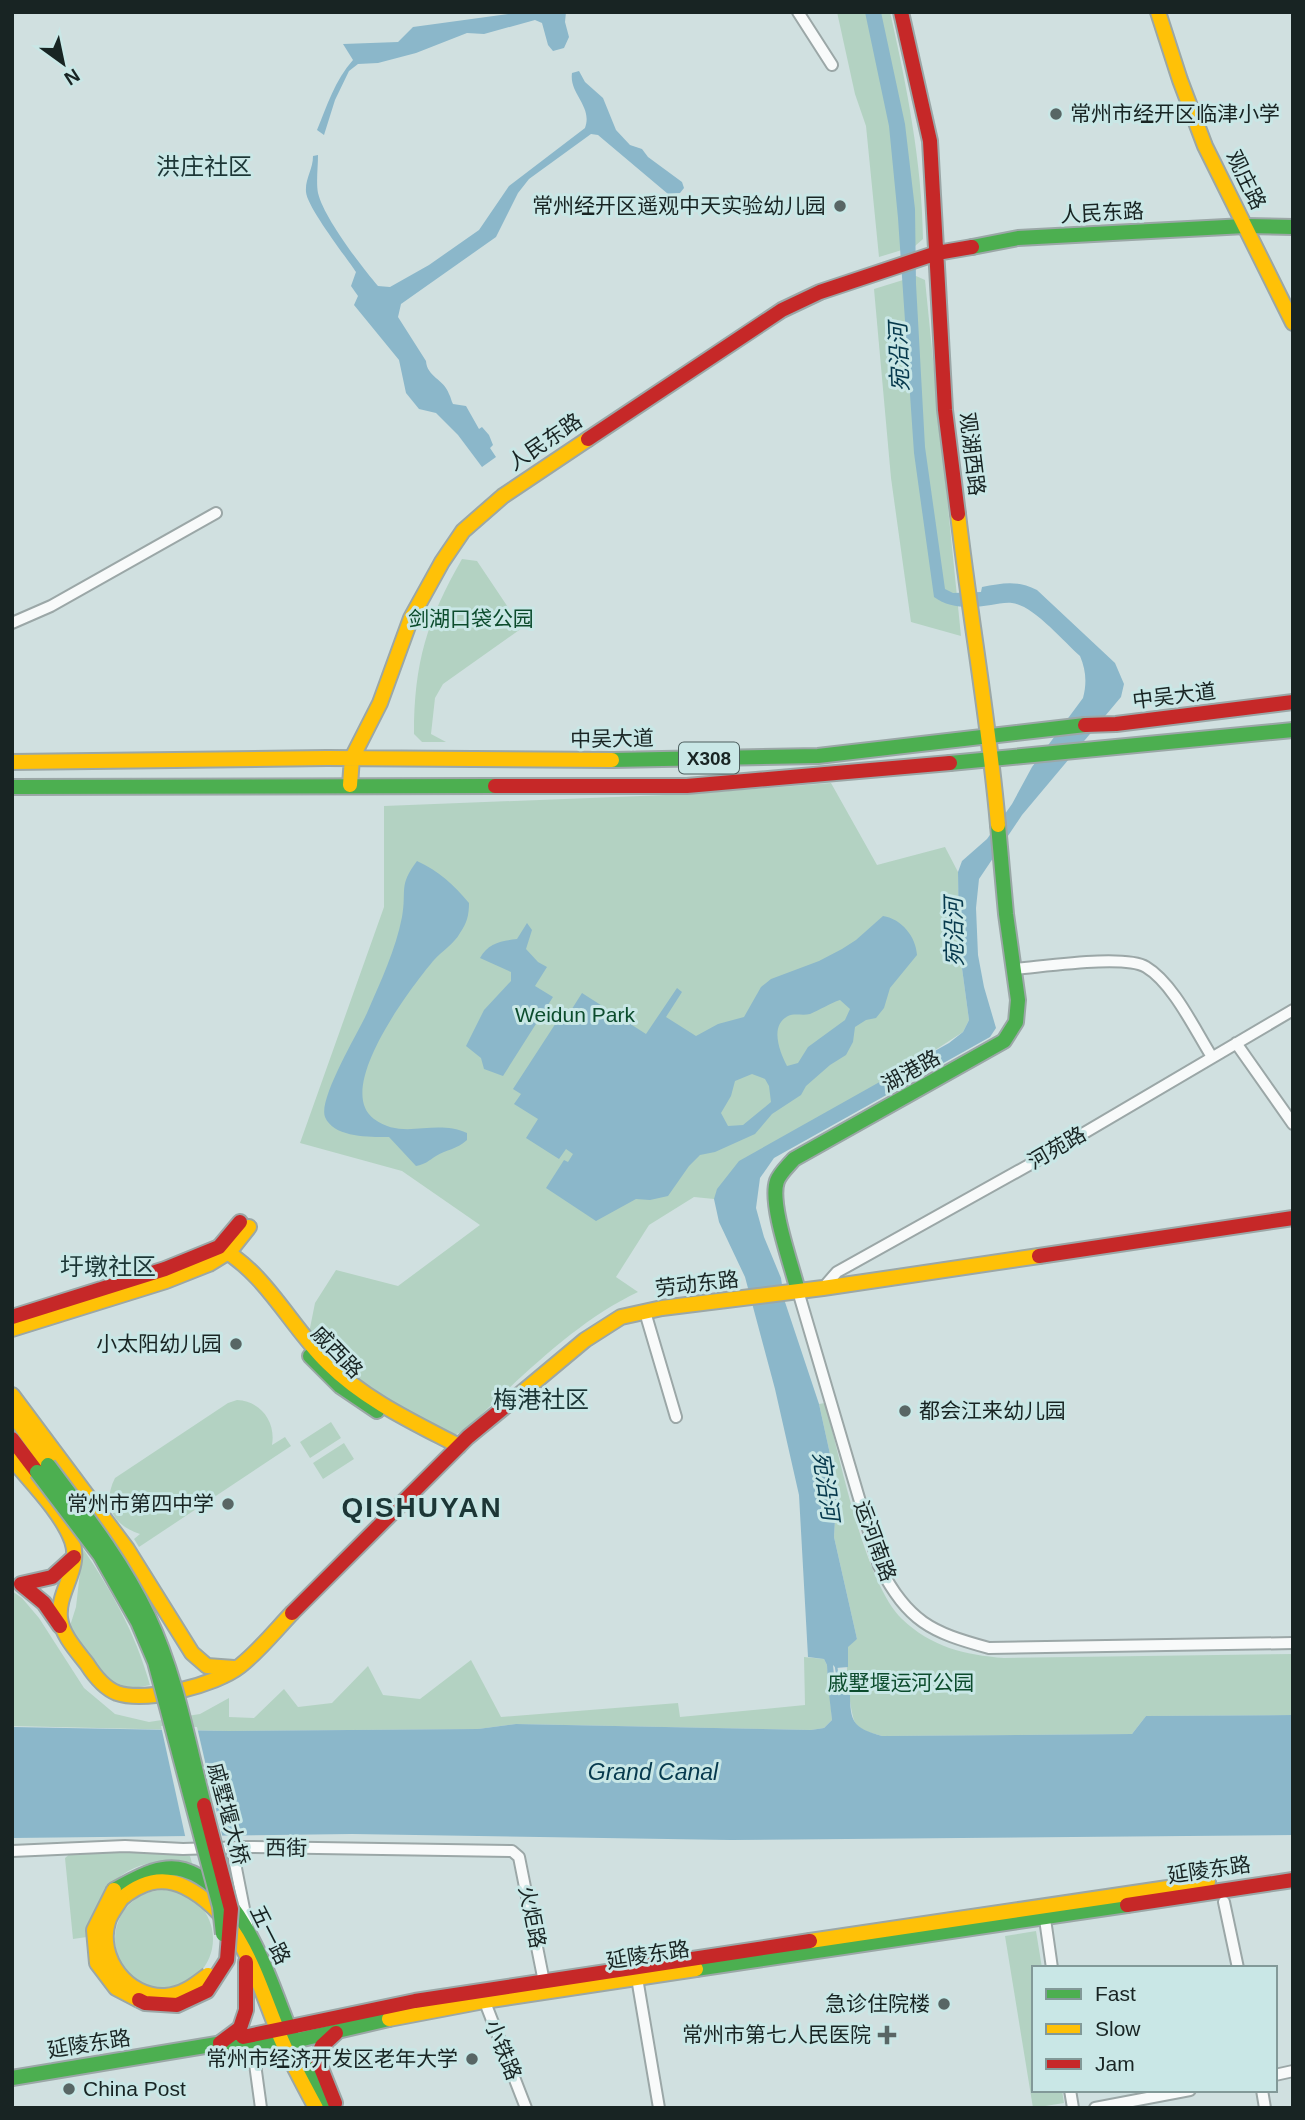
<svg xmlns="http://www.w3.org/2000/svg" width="1305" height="2120" viewBox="0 0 1305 2120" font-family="Arial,'Noto Sans SC',sans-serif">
  <rect width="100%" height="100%" fill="#d0e0e0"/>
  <path fill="#b3d2c2" d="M837,12H890C907,87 922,163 923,239L915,246L879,257L866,126L855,94Z
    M916,276L925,280L961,636L911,622L891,478L874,289Z
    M462,559L477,561L522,628L443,684L435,698L431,734L446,742H422L414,734C414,663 427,620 462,559Z
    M831,783L877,865L945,847L958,872L959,946L969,1020L963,1032L746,1172L741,1206L714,1199L694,1197L649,1225L616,1277L638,1292C574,1322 516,1382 464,1431L454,1435L443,1433L369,1390L309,1333L315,1303L336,1270L398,1286L480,1225L402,1171L300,1143L384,907V806L691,794Z
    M237,1400C261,1401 276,1422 272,1445L285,1437L291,1446L139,1547L134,1539L140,1534C112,1525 102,1504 115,1478L228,1403Z
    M825,1403C840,1456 864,1582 902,1619C931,1647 965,1655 1004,1658L1293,1654V1715L1146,1716L1132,1734L882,1736C873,1733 863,1732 856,1724C850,1718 844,1655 848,1646C850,1642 853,1641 857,1639L834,1537L837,1486L819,1404Z
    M331,1422L341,1438L310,1458L300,1442Z
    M344,1443L354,1459L323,1479L313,1463Z
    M77,1540C109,1586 135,1631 150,1685C104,1697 91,1662 69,1629L76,1607L80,1572Z
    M12,1591L22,1598L39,1618L84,1688L115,1714L149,1722L200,1714L229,1698V1717L254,1718L284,1689L298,1707L332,1703L368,1666L383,1695L420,1699L471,1660L501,1717L678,1703L680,1717L805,1705L804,1657L824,1659L827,1665L832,1720L824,1728L811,1730L516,1724L478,1729L228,1731L12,1726Z
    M128,1850L190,1856L193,1867C184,1865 175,1863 166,1862C119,1861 95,1897 87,1937L73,1939L65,1858L71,1853Z
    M115 1939a49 49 0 1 1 98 0a49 49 0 1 1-98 0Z
    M1036,1931L1042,1968H1034V2090H1062L1064,2103L1033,2108L1005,1936Z"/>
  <path fill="#8bb7ca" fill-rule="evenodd" d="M522,12H566L565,22L569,37L564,48L553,51L548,45L542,23L535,20L484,34L467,33L416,53L378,63L358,64L349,71L335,100L324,135L317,130C327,106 335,80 353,60L343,44L398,42L413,27Z
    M865,12H881L905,124L915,209L916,284L925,447L945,589L953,593L981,592L982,587C1003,583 1017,580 1037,590L1115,663L1124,684L1121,697L1022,815L979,879L976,908L978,955L984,987L996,1028L990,1037L774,1158L760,1178L756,1208L764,1237L781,1278L784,1299L819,1404L837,1486L834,1537L857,1639L848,1647V1667L836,1668L833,1665L835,1685H828L827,1665L824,1659L808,1657L799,1495L775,1389L745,1277L719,1222L714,1199L717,1189L739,1161L949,1043L963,1032L969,1020L959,946L958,872L962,861L987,839L1012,804L1032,767L1083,698C1087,683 1086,670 1080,656C1064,642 1033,605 1012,603C1006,602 998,604 991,605C971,608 950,609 934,597L914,453L898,218L889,126Z
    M579,71L585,82L603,98L616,130L630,145L642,149L648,157L682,182L684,188L680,193L668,194L598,135L591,134L529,179L518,193L496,237L401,304L398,317L426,361C427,377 444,379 449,394C451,397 451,401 453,404L466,406L479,429L482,427L489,435L493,445L490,448L496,457L482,467L458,435L436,413L419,409L406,393L399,360L354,305L358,296L351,286L356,272C346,257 307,207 306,192C305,178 313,170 313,156L318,155C318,167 316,182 318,193C324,218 361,266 378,286L390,287L429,265L479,230L509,186L585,128C593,106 569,94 572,73Z
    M417,861C439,871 454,885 469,903C469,915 467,923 460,933C454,944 442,951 434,960C412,986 333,1089 374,1119C404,1141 433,1118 467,1133V1140C456,1150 447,1149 436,1156C428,1161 426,1164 416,1166L389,1137C370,1137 334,1138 325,1117C318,1099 358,1033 367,1013C380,983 396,949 402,917C407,890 398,886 417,861Z
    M883,916C902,919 916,937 917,955L890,988L884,1008L876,1018L866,1020L855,1027L853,1042L846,1055L830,1065L806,1086L801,1095L772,1114L755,1134L715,1152L700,1155L689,1166L668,1196L650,1200L636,1199L596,1221L546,1188L564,1160L568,1162L573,1154L566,1149L559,1159L526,1138L538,1119L514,1104L521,1094L513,1089L565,1009L570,1012L582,993L646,1034L677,988L682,992L666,1017L696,1036L718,1024L744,1017L761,987L771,979L819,961L842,949L856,940ZM840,1000L850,1009L845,1020L808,1047L798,1063L787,1066C780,1052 769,1026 788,1016C794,1013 803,1016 810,1014C820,1010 830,1003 840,1000ZM752,1074L765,1079L769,1086L771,1102L743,1125L728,1126L721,1113L731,1096L735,1081Z
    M527,923L532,930L526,949L538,962L547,967L535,986L553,997L503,1076L484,1069L481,1058L466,1046L484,1010L511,981V972L480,958C488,943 501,941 517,939Z
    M850,1693C850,1722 853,1728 882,1736L1132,1734L1146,1716L1293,1715V1835L731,1840L352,1834L12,1838V1727L228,1731L478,1729L516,1724L811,1730L824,1728L832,1720L829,1694Z"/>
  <path fill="#d0e0e0" d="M161,1726L197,1727L223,1839L186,1840Z"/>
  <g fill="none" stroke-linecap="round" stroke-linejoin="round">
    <path stroke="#8bb7ca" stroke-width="2.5" d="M836,1666L840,1694"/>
    <defs>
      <path id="street" d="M798,12L832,65
        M12,623L51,606L216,513
        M1013,969C1041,967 1124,954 1146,967C1173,983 1195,1030 1212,1057
        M1236,1043L1293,1124
        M823,1288L837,1272L1045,1156L1293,1010
        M798,1291L879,1566C909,1622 930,1632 989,1648L1293,1643
        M645,1312L676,1417
        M232,1848L248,1929
        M12,1851L125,1846L183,1849L248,1847L512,1851L519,1857L544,1982
        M1224,1902L1238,1968
        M1044,1912L1052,1968
        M636,1972L659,2108
        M483,1997L526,2108
        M252,2042L261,2108
        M1275,2075L1293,2071
        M1070,2090L1073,2108
        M1262,2090L1265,2108
        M1095,2108L1190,2090"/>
      <path id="fast" d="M972,247L1018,238L1245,226L1293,227
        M612,760L818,756L1085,725
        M950,763L1293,730
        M12,787L495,786
        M798,1291C792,1266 769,1204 777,1181C780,1173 788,1166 794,1159L1004,1041L1016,1022L1018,1000L1006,914L998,825
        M310,1356L340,1386L377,1411
        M114,1890C135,1879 159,1863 184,1870C245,1888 272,1989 294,2041C304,2064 316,2086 328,2108
        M696,1969L1127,1905
        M12,2078L229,2042L294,2041L389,2019"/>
      <path id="slow" d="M1158,12L1180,80L1205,146L1293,323
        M958,514C970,618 989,721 998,825
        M12,762L327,758L612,760
        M350,785L352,758L380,703L411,618L442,562L463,531L503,496L588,439
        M219,1247C267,1274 290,1326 328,1363C365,1400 413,1422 459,1446
        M12,1329L166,1281L209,1264L230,1251L249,1227
        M12,1395L127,1549L192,1653L207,1666L234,1668
        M518,1396L585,1340L621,1317L662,1308L823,1288L1039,1256
        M12,1413L48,1465
        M12,1459C31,1482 62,1513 72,1541C82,1569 57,1591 60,1618C62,1635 77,1651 87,1664C94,1675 104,1688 117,1693C146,1703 216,1685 240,1666C259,1651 275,1631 292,1613
        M121,1899C140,1883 161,1875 185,1887C243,1916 258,1986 282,2041C292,2064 304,2086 316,2108
        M810,1941L1208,1882
        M389,2019L484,2001L696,1969"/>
      <path id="jam" d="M901,12L930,141L945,410L958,514
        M588,439L782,310L820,292L937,253L972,247
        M1085,725L1116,724L1293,702
        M495,786H687L950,763
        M1039,1256L1293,1218
        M12,1317L165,1269L219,1247L240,1222
        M12,1439L37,1472
        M21,1584L44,1603L60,1626
        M21,1584L52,1577L74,1557
        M292,1613L468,1437L518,1396
        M1127,1905L1293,1880
        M243,2037L415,2001L810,1941
        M220,2043L240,2028L246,2010V1962
        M335,2103L317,2058L322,2046L336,2033"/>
    </defs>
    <use href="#street" stroke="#9ba7a7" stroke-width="14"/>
    <use href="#fast" stroke="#9ba7a7" stroke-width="18"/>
    <use href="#slow" stroke="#9ba7a7" stroke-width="18"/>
    <use href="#jam" stroke="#9ba7a7" stroke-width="18"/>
    <use href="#street" stroke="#f8fafa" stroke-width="10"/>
    <use href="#fast" stroke="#4caf50" stroke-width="14"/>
    <use href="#slow" stroke="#ffc107" stroke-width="14"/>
    <use href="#jam" stroke="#c62828" stroke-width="14"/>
    <defs>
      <path id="fast-bridge" d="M48,1465C84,1513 122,1561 148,1616C176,1675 188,1742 204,1805
        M37,1472L100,1555L138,1622L155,1662L220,1907L223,1934"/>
      <path id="slow-bridge" d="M114,1890L94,1930L97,1963L116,1988L139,2000
        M121,1899C117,1906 110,1914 108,1922C97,1958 128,1998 165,1996C183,1995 195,1985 208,1975"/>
      <path id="jam-bridge" d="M139,2000L145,2003L177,2005L207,1991L227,1960L231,1909L204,1805"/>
    </defs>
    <use href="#fast-bridge" stroke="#9ba7a7" stroke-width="18" stroke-linecap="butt"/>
    <use href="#slow-bridge" stroke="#9ba7a7" stroke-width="18" stroke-linecap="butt"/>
    <use href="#jam-bridge" stroke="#9ba7a7" stroke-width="18" stroke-linecap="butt"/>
    <use href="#fast-bridge" stroke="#4caf50" stroke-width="14"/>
    <use href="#slow-bridge" stroke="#ffc107" stroke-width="14"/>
    <use href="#jam-bridge" stroke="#c62828" stroke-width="14"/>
  </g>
  <g fill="#586665" stroke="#c9e7e6" stroke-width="2.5">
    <circle cx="1056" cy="114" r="7"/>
    <circle cx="840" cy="206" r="7"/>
    <circle cx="236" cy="1344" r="7"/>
    <circle cx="905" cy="1411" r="7"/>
    <circle cx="228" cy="1504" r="7"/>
    <circle cx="944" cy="2004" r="7"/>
    <path d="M883.5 2024.5h7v7h7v7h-7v7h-7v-7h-7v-7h7z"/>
    <circle cx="472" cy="2059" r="7"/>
    <circle cx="69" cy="2089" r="7"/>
  </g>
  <g text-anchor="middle" stroke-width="6" stroke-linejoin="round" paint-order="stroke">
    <rect fill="#c9e7e6" stroke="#4d5e5e" stroke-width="2" x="679" y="742.5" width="60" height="31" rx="5"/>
    <g font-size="19" font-weight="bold" fill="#182423">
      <text x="709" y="765">X308</text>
    </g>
    <g font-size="21" fill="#182423" stroke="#c9e7e6" text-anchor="end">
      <text x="1070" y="121" text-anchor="start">常州市经开区临津小学</text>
      <text x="826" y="213">常州经开区遥观中天实验幼儿园</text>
      <text x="222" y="1351">小太阳幼儿园</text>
      <text x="919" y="1418" text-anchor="start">都会江来幼儿园</text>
      <text x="214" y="1511">常州市第四中学</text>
      <text x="930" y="2011">急诊住院楼</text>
      <text x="871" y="2042">常州市第七人民医院</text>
      <text x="458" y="2066">常州市经济开发区老年大学</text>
      <text x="83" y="2096" text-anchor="start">China Post</text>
    </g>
    <g font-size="21" fill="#182423" stroke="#c9e7e6">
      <text transform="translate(1246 180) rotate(64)" y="7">观庄路</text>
      <text transform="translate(1102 213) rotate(-3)" y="7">人民东路</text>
      <text transform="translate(545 442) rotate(-34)" y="7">人民东路</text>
      <text transform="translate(972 454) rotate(83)" y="7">观湖西路</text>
      <text transform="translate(1174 696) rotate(-7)" y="7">中吴大道</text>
      <text transform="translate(612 739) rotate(-1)" y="7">中吴大道</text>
      <text transform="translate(911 1071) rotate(-29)" y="7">湖港路</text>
      <text transform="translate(1057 1148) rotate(-30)" y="7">河苑路</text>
      <text transform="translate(697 1284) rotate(-7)" y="7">劳动东路</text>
      <text transform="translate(337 1352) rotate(46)" y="7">戚西路</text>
      <text transform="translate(875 1541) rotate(70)" y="7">运河南路</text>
      <text transform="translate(228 1814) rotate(75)" y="7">戚墅堰大桥</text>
      <text transform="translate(286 1848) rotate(1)" y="7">西街</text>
      <text transform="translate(1209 1870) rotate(-8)" y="7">延陵东路</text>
      <text transform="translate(532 1917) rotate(79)" y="7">火炬路</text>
      <text transform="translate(270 1935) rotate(63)" y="7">五一路</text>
      <text transform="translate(648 1955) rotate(-9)" y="7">延陵东路</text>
      <text transform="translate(89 2044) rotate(-9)" y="7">延陵东路</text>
      <text transform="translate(503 2050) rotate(68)" y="7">小铁路</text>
    </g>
    <g font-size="21" fill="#0c4c2d" stroke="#c9e7e6">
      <text x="471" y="626">剑湖口袋公园</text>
      <text x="575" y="1022">Weidun Park</text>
      <text x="901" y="1690">戚墅堰运河公园</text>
    </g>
    <g font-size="23" font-style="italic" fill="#06394d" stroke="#c9e7e6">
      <text transform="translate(899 357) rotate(-92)" y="8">宛沿河</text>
      <text transform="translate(954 932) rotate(-91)" y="8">宛沿河</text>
      <text transform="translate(826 1486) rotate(82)" y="8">宛沿河</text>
      <text x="653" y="1780">Grand Canal</text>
    </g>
    <g font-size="24" fill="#1c3636" stroke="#c9e7e6">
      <text x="204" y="175">洪庄社区</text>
      <text x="108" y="1275">圩墩社区</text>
      <text x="541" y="1408">梅港社区</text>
    </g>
    <g font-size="28" font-weight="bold" letter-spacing="2" fill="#1c3636" stroke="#c9e7e6">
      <text x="422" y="1517">QISHUYAN</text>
    </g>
  </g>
  <rect width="1305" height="2120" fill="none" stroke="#182423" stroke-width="28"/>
  <rect x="1032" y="1966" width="245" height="126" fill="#c9e7e6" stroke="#829998" stroke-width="2"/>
  <rect x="1046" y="1989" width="35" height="10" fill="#4caf50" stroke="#829998" stroke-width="2"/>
  <text x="1095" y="2001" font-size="21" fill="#182423">Fast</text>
  <rect x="1046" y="2024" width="35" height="10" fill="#ffc107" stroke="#829998" stroke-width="2"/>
  <text x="1095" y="2036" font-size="21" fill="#182423">Slow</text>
  <rect x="1046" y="2059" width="35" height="10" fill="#c62828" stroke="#829998" stroke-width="2"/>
  <text x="1095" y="2071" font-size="21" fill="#182423">Jam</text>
  <g transform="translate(63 63) rotate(147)" stroke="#c9e7e6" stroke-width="5" paint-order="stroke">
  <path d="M0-5L12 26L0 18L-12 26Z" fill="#182423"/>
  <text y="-10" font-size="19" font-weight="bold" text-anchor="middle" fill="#182423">N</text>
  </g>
</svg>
